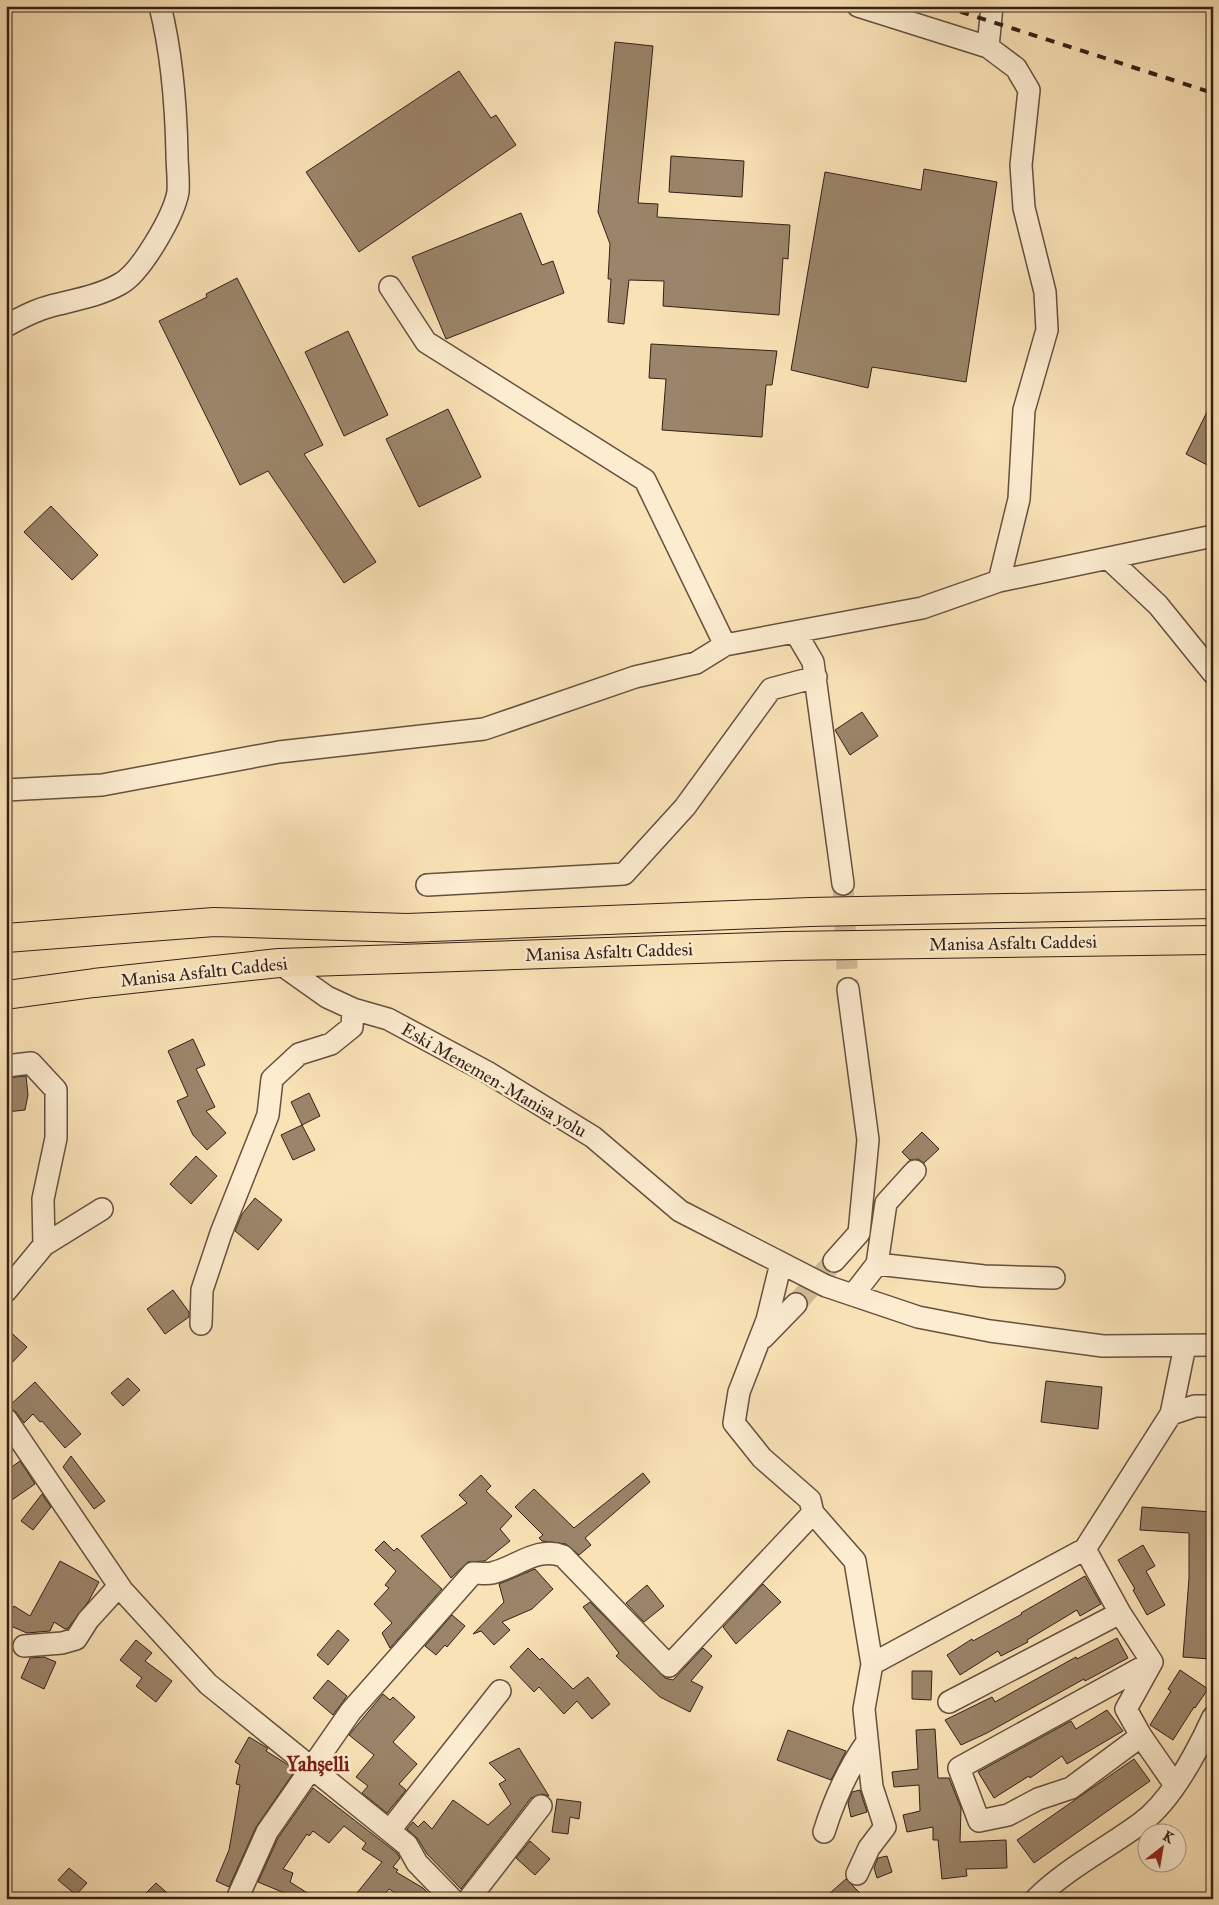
<svg xmlns="http://www.w3.org/2000/svg" width="1219" height="1905" viewBox="0 0 1219 1905" font-family="'IM FELL Great Primer',serif">
  <rect width="100%" height="100%" fill="#fae2b7"/>
  <filter id="stains"><feTurbulence type="fractalNoise" baseFrequency=".004" numOctaves="4"/><feColorMatrix values="0 0 0 0 .2 0 0 0 0 .09 0 0 0 0 .02 0 0 0 .5 -.17"/></filter>
  <radialGradient id="worn" r=".72"><stop offset=".6" stop-color="#630" stop-opacity="0"/><stop offset="1" stop-color="#630" stop-opacity=".3"/></radialGradient>
  <path fill="#9b856a" stroke="#342017" d="M615,42L653,46L638,203L658,204L657,217L790,225L788,259L783,258L779,315L663,306L664,281L629,280L624,324L608,322L611,279H608L610,244L598,212Z
    M459,71L491,118L496,115L516,145L359,252L306,172Z
    M671,156L744,161L742,197L669,192Z
    M924,169L997,182L966,382L872,367L868,388L791,370L825,172L921,190Z
    M521,213L542,265L553,261L564,293L446,339L412,257Z
    M237,278L323,445L304,454L376,562L344,583L268,471L240,485L159,321L207,297L206,294Z
    M348,331L388,415L344,436L305,352Z
    M651,344L777,351L772,385H766L762,437L662,430L666,379L649,378Z
    M1213,400V468L1186,454Z
    M448,409L481,477L419,507L386,439Z
    M51,506L98,555L72,580L24,532Z
    M862,712L878,736L850,755L835,730Z
    M193,1039L205,1065L196,1069L215,1107L206,1111L226,1133L207,1150L193,1135L177,1101L188,1096L168,1051Z
    M26,1076L28,1095L25,1110L6,1112V1078Z
    M309,1093L320,1116L302,1125L291,1102Z
    M302,1125L315,1150L293,1160L281,1135Z
    M922,1132L939,1149L924,1163L918,1159L910,1160L902,1152Z
    M196,1156L217,1176L191,1204L170,1184Z
    M255,1198L282,1220L258,1250L235,1231L242,1214Z
    M173,1290L189,1312V1317L165,1334L147,1309Z
    M6,1328L27,1347L6,1369Z
    M128,1378L140,1390L123,1406L111,1393Z
    M1046,1381L1102,1387L1098,1429L1041,1422Z
    M35,1382L81,1434L65,1448L42,1421L40,1422L33,1414L24,1423L16,1412L8,1407Z
    M71,1456L105,1501L94,1509L63,1467Z
    M20,1461L35,1484L6,1504V1471Z
    M643,1473L650,1482L585,1538L591,1545L579,1555L566,1544L542,1541L539,1538L543,1535L515,1507L534,1489L574,1528Z
    M481,1475L491,1486L486,1491L512,1516L500,1529L510,1541L485,1561L468,1562L451,1578L421,1536L467,1503L459,1495Z
    M42,1494L51,1507L33,1530L21,1521Z
    M1142,1507L1213,1512V1616L1210,1659L1183,1657L1189,1578V1533L1140,1530Z
    M384,1541L394,1551L397,1548L442,1589L390,1648L382,1633L392,1623L374,1604L389,1588L385,1585L396,1571L375,1550Z
    M1143,1545L1155,1566L1146,1571L1165,1605L1147,1615L1133,1590L1135,1589L1118,1560Z
    M60,1561L99,1582L88,1602L68,1628L65,1629L54,1622L50,1631L27,1633L6,1624V1618L14,1606L30,1616Z
    M535,1569L553,1589L532,1609L502,1622L510,1630L494,1645L481,1631L473,1634L504,1602L499,1584Z
    M1085,1576L1101,1604L1080,1616L1077,1610L1027,1640L1028,1642L1001,1656L998,1651L960,1675L947,1655L972,1639L973,1641L1022,1614L1021,1613Z
    M763,1584L781,1602L736,1644L723,1627Z
    M647,1585L664,1606L644,1622L626,1603Z
    M590,1602L665,1678L673,1680L703,1648L712,1656L691,1681L703,1687L690,1712L660,1697L616,1656L619,1653L583,1607Z
    M452,1615L465,1626L447,1647L445,1645L436,1655L425,1646Z
    M338,1630L349,1640L328,1665L317,1655Z
    M1117,1638L1128,1658L1085,1681L1084,1679L987,1733L961,1745L945,1720L992,1697L995,1702L1076,1657L1077,1659Z
    M136,1640L152,1653L145,1661L172,1681L156,1702L136,1686L142,1678L120,1660Z
    M528,1648L540,1660L542,1658L573,1689L588,1677L610,1704L592,1719L577,1701L564,1714L539,1687L534,1692L510,1667Z
    M44,1657L56,1662L44,1689L21,1678L30,1658Z
    M1180,1670L1208,1689L1195,1708L1194,1707L1173,1740L1150,1725L1171,1691L1168,1689Z
    M912,1671H932L931,1700L912,1699Z
    M328,1680L347,1696L333,1715L313,1698Z
    M383,1694L390,1700L393,1697L415,1717L393,1742L417,1764L399,1784L406,1790L387,1813L362,1793L368,1786L356,1777L374,1755L349,1735Z
    M1107,1710L1123,1731L1067,1764L1062,1756L1030,1778L1029,1776L994,1798L978,1772L1071,1721L1076,1729Z
    M935,1729L938,1778H949L961,1808L960,1842L1006,1840L1007,1868L966,1869L967,1876L942,1879L938,1840H933V1827L907,1832L903,1815L920,1811L919,1785L894,1787L892,1772L918,1769L916,1730Z
    M788,1730L846,1751L831,1780L777,1760Z
    M249,1737L264,1746L268,1748L266,1751L290,1766L294,1772L256,1827L229,1887L216,1881L229,1850L235,1816L240,1785L236,1784L240,1765L235,1762Z
    M519,1748L549,1796L542,1794L531,1798L461,1889L427,1854L418,1839L407,1829L413,1822L418,1827L424,1821L432,1829L453,1800L488,1825L511,1804L499,1784L506,1780L489,1763Z
    M1134,1759L1150,1781L1034,1863L1017,1840Z
    M313,1788L397,1853L400,1858L393,1867L398,1870L396,1872L423,1888L434,1899H406L389,1889L380,1899H352L382,1862L362,1849L366,1843L344,1826L329,1843L313,1831L309,1836L307,1834L283,1869L293,1873L290,1882L317,1899H299L258,1882L278,1838Z
    M860,1790L867,1812L851,1817L848,1803L852,1792Z
    M557,1799L581,1802L579,1819L570,1817L568,1834L552,1832Z
    M530,1841L550,1859L535,1875L516,1858Z
    M887,1856L892,1872L877,1878L874,1868L878,1858Z
    M69,1868L87,1883L76,1895L58,1880Z
    M846,1879L866,1899H823Z
    M156,1883L174,1899H140Z"/>
  <g fill="none" stroke-linecap="round" stroke-linejoin="round">
    <path stroke="#d2bb97" stroke-width="21" stroke-dasharray="21 11" stroke-linecap="butt" d="M843,884L848,989
      M796,1304L834,1261"/>
    <defs>
      <path id="minor" d="M858,6L988,47
        M992,6L988,47L1016,68L1029,90L1021,165L1024,208L1045,292L1047,330L1024,410L1019,499L999,581
        M390,287L426,342L645,480L725,645
        M6,326C20,318 35,310 51,306C74,300 99,296 120,284C141,273 174,215 178,192C179,180 177,166 177,154C176,105 172,54 160,6
        M1109,559L1158,605L1213,673
        M796,633L813,662L843,884
        M6,790L102,785L279,752L484,729L635,677L696,663L725,645L922,608L999,581L1213,536
        M427,885L624,874L685,807L771,689L816,677
        M279,963L327,997L353,1009L388,1019L487,1072L593,1137L680,1211L826,1286L918,1317L990,1331L1103,1346L1213,1345
        M6,1066L31,1063L56,1090V1138L43,1199L44,1245
        M834,1261L859,1233L868,1140L848,989
        M781,1263L767,1320L739,1392L734,1423L762,1458L810,1500L813,1513L855,1561L872,1664L864,1709L872,1787L885,1827L869,1848L857,1874
        M877,1264L886,1203L915,1171
        M6,1291L44,1245L102,1209
        M853,1295L877,1264L984,1276L1054,1278
        M201,1324L202,1290L221,1233L268,1115L272,1079L299,1054L331,1044L352,1027L353,1009
        M763,1338L796,1304
        M1171,1414L1185,1346
        M6,1419L122,1590L208,1684L407,1845L417,1863L452,1899
        M1085,1549L1120,1613L1152,1662L1126,1709L1141,1736L1175,1785
        M24,1646L62,1643L76,1639L88,1620L119,1586
        M872,1664L1085,1549L1171,1414L1195,1406H1213
        M949,1702L1120,1613
        M1141,1736L1071,1788L1038,1799L1008,1815L979,1821L959,1768L1152,1662
        M390,1830L500,1691
        M824,1832C834,1800 847,1770 867,1742
        M237,1899L267,1832L351,1711L473,1573C479,1573 487,1574 492,1573C517,1567 537,1546 563,1556L669,1666L813,1513
        M469,1899L541,1806
        M1036,1899C1067,1868 1106,1849 1141,1823C1172,1800 1197,1752 1213,1717"/>
      <path id="highway" d="M6,938L214,922L407,928L810,912L1213,904
        M6,995L94,983L279,963L785,946L1213,940"/>
    </defs>
    <use href="#minor" stroke="#66503f" stroke-width="24"/>
    <use href="#highway" stroke="#342017" stroke-width="30"/>
    <use href="#minor" stroke="#fcecd0" stroke-width="21"/>
    <use href="#highway" stroke="#fae2b7" stroke-width="28"/>
    <path stroke="#342017" stroke-width="4" stroke-dasharray="9 9" stroke-linecap="butt" d="M943,6L1213,93"/>
  </g>
  <g text-anchor="middle" stroke-width="5" stroke-linejoin="round" paint-order="stroke">
    <g font-size="18" fill="#342017" stroke="#fcecd0">
      <text transform="translate(1013 943) rotate(-1)" y="6">Manisa Asfaltı Caddesi</text>
      <text transform="translate(609 952) rotate(-2)" y="6">Manisa Asfaltı Caddesi</text>
      <text transform="translate(204 972) rotate(-6)" y="6">Manisa Asfaltı Caddesi</text>
      <text transform="translate(494 1080) rotate(30)" y="6">Eski Menemen-Manisa yolu</text>
    </g>
    <g font-size="20" font-weight="bold" fill="#7a1f14" stroke="#fcecd0">
      <text x="318" y="1771">Yahşelli</text>
    </g>
  </g>
  <rect width="1219" height="1905" fill="none" stroke="#fae2b7" stroke-width="25"/>
  <rect x="8" y="8" width="1204" height="1890" fill="none" stroke="#342017" stroke-width="2.5"/>
  <rect x="12" y="12" width="1194" height="1880" fill="none" stroke="#342017"/>
  <g transform="translate(1162 1848) rotate(31)"><circle r="24" fill="#fcecd0" stroke="#ac9a86"/>
  <path d="M0-4L9 19L0 12L-9 19Z" fill="#8f2418"/>
  <text y="-8" font-size="14" font-weight="bold" text-anchor="middle" fill="#342017">K</text>
  </g>
  <rect width="100%" height="100%" filter="url(#stains)"/>
  <rect width="100%" height="100%" fill="url(#worn)"/>
</svg>
